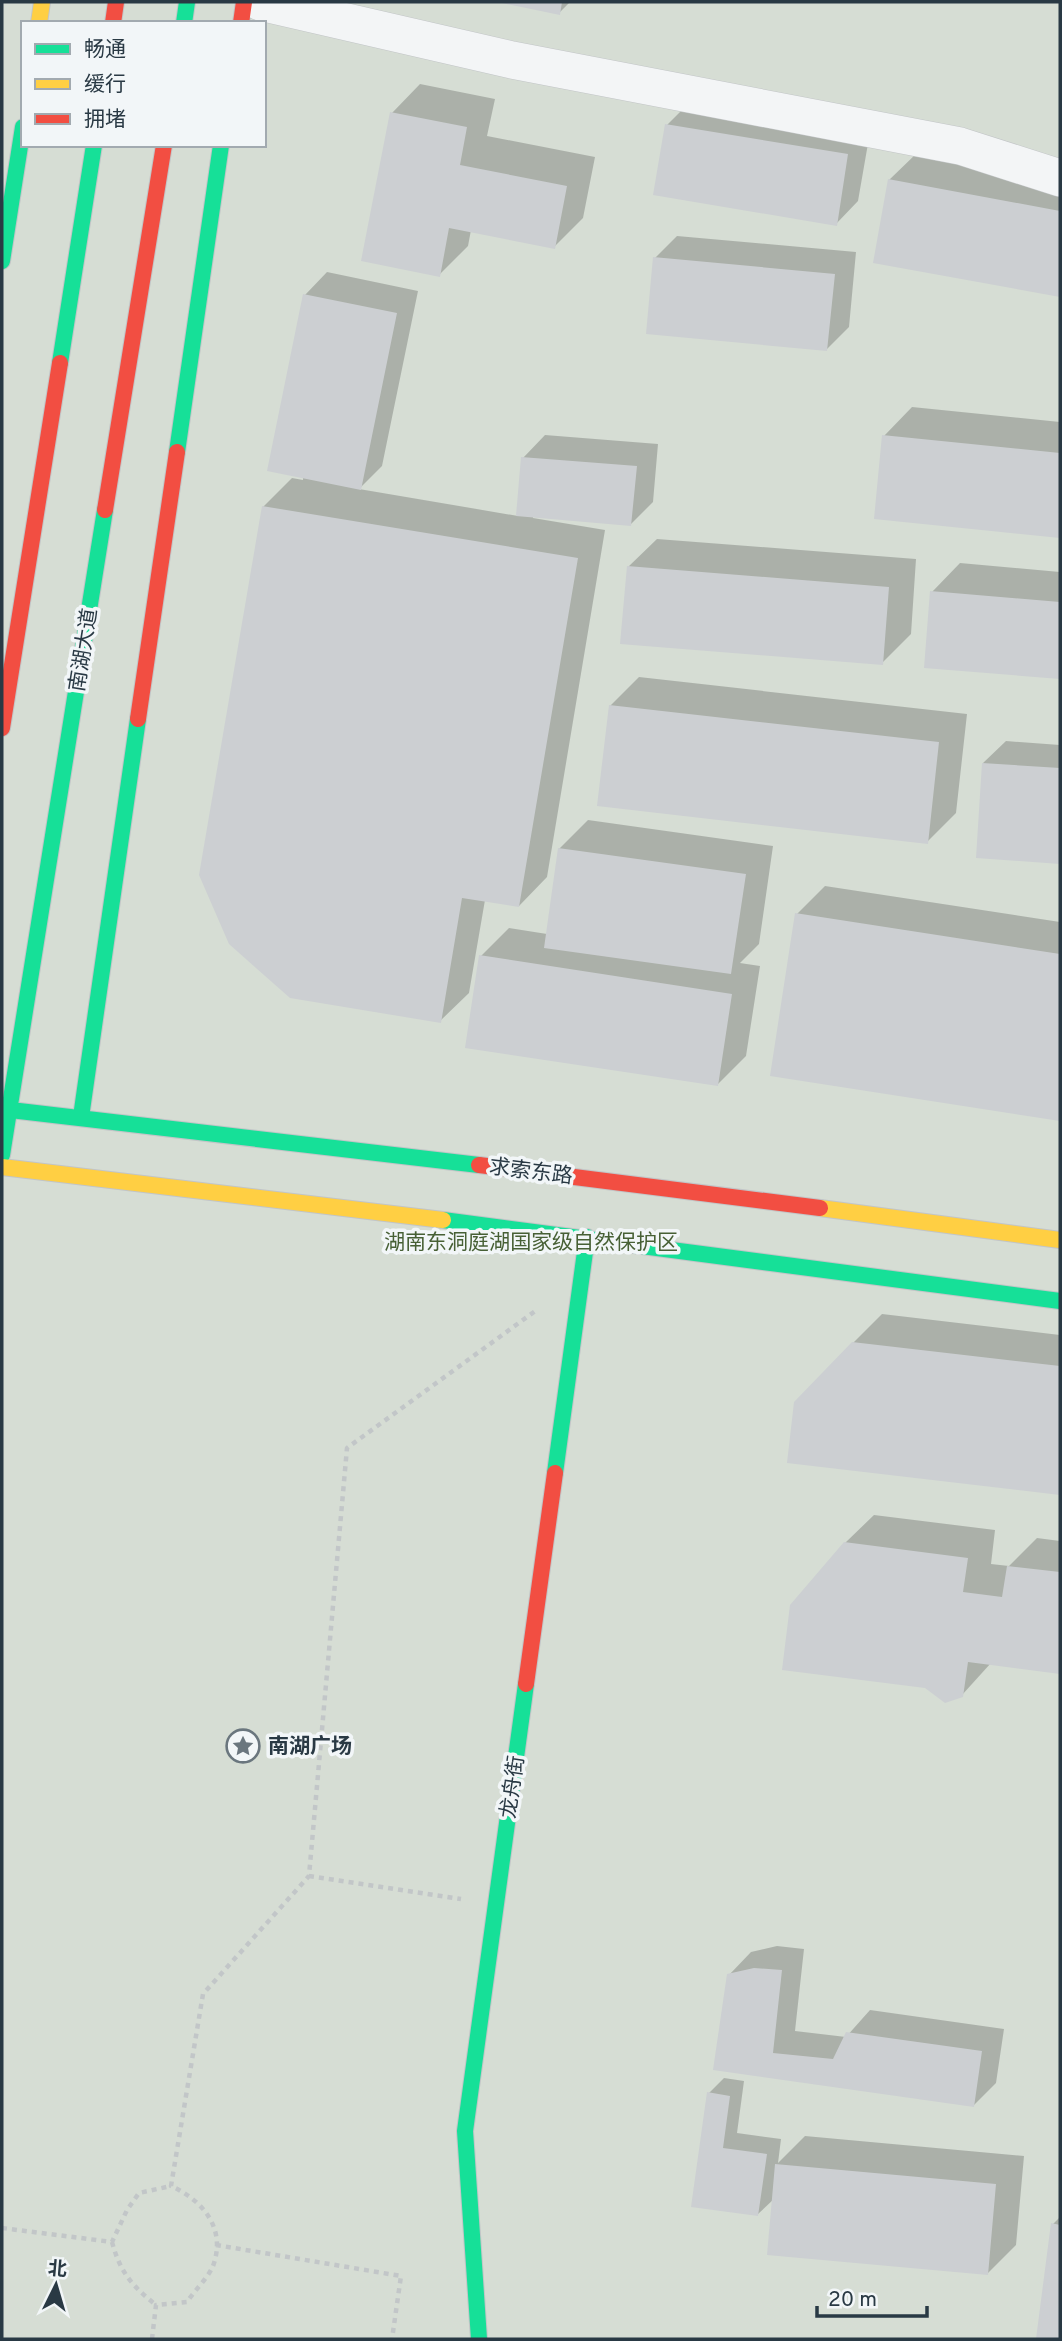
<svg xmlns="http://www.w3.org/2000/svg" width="1062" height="2341" viewBox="0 0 1062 2341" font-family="Overpass,'Noto Sans SC',sans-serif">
  <rect width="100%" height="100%" fill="#e4e7e9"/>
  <path fill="#d6ddd4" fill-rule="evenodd" d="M2,2H1060V2339H2ZM23,23H264V145H23Z"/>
  <path fill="#0003" d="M500,2H570L559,13Z
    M420,84L495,99L487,136L595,157L583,218L554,247L471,230L468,246L439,275L392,113Z
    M689,103L870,132L858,201L836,224L667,125Z
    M918,152L1060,178V295L875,262L889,180Z
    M677,236L856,252L849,327L827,349L655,258Z
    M327,272L418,291L382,466L359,489L518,516L523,458L545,435L658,444L653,502L631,524L533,515V518L605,530L547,877L519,906L485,900L469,993L440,1021L263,507L292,478L303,480L305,295Z
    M912,407L1060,422V536L876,517L884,436Z
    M657,539L916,559L911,634L882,663L628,567Z
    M960,563L1060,572V677L926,666L932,592Z
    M639,677L967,714L956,813L927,842L610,706Z
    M1006,741L1060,745V862L978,857L983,763Z
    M588,820L773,846L759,944L740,963L760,966L746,1056L717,1085L481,956L509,928L547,934L559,849Z
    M825,886L1060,922V1119L772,1075L797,914Z
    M882,1314L1060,1335V1493L789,1462L853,1343Z
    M874,1515L995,1530L991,1564L1009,1566L1037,1538L1060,1541V1673L991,1663L962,1695L845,1543Z
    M777,1946L804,1949L795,2031L846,2037L870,2010L1004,2029L996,2083L974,2105L715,2069L729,1975L751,1952Z
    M724,2078L744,2081L737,2133L781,2139L778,2163L805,2136L1024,2156L1016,2245L987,2274L774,2199L758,2214L693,2206L709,2093Z
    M1060,2217V2339H1037L1053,2224Z"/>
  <path fill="#cccfd2" d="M497,2H562L560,15Z
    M390,112L467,127L460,165L567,186L555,249L449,228L440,277L361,261Z
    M665,124L848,154L837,226L653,195Z
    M888,179L1060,211V297L873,263Z
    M653,257L835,274L827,351L646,334Z
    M303,294L397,313L361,490L267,471Z
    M882,435L1060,453V538L874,519Z
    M521,457L637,466L631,526L516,516Z
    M262,506L578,558L519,907L462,898L441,1023L290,998L229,944L199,875Z
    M627,566L889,587L883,665L620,644Z
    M930,591L1060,602V679L924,668Z
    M609,705L939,742L928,844L597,806Z
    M982,763L1060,768V864L976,858Z
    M558,848L746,874L731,974L544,948Z
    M795,913L1060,954V1121L770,1076Z
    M479,955L732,994L718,1086L465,1048Z
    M852,1342L1060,1366V1495L787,1463L794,1402Z
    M844,1542L968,1558L963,1592L1002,1597L1007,1566L1060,1572V1674L968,1662L963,1697L945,1703L925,1688L782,1670L790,1605Z
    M754,1968L782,1970L773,2053L833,2059L846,2032L982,2051L974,2107L713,2070L727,1974Z
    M707,2092L730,2096L723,2148L767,2154L758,2216L691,2207Z
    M775,2164L996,2184L988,2275L767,2255Z
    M1051,2223L1060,2225V2339H1036Z"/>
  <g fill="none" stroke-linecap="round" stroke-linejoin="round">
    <defs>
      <path id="street" d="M260,2L512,60L960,146L1060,178"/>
      <path id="fast" d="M184,23L187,2
        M2,261L23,127
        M60,363L94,145
        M177,452L221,145
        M2,1109L479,1165
        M81,1117L138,719
        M2,1155L105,510
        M443,1220L1060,1301
        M555,1473L587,1237
        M479,2339L465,2131L526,1684"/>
      <path id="slow" d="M39,23L42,2
        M2,1167L443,1220
        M820,1208L1060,1240"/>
      <path id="jam" d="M113,23L116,2
        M241,23L244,2
        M105,510L164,145
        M138,719L177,452
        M2,728L60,363
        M479,1165L820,1208
        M526,1684L555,1473"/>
    </defs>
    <use href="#street" stroke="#c2c5c7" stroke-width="38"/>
    <use href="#fast" stroke="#c2c5c7" stroke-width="18"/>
    <use href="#slow" stroke="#c2c5c7" stroke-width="18"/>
    <use href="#jam" stroke="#c2c5c7" stroke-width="18"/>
    <path stroke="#c2c6c8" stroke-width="4.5" stroke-dasharray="5 5" stroke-linecap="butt" d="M309,1876L461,1899
      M2,2228L112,2242L127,2210L139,2193L171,2186
      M112,2242C120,2272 132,2286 156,2305
      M216,2245L401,2276L392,2339
      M152,2339L156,2305L187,2302C194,2291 208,2278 213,2266C227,2228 202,2200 171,2186L203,1994L309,1876L347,1448L538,1309"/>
    <use href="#street" stroke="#f3f5f6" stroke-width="37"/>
    <use href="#fast" stroke="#16e098" stroke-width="16"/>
    <use href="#slow" stroke="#ffcf43" stroke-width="16"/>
    <use href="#jam" stroke="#f24e42" stroke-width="16"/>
  </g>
  <defs>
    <symbol id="sight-ring" viewBox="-11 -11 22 22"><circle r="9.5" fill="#f2f6f8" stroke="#6a767e" stroke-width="1.5"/><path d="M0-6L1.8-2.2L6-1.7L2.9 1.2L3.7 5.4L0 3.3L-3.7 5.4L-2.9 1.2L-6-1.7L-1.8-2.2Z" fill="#6a767e"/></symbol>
  </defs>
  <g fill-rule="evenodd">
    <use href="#sight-ring" x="224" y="1727" width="38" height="38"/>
  </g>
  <g text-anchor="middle" stroke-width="7" stroke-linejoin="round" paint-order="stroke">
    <g font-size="21" fill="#293944" stroke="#f2f6f8">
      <text transform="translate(83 650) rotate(-81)" y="7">南湖大道</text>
      <text transform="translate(531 1171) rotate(7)" y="7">求索东路</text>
      <text transform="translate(512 1787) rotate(-82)" y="7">龙舟街</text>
    </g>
    <g font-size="21" fill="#476035" stroke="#f2f6f8">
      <text x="531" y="1249">湖南东洞庭湖国家级自然保护区</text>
    </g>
    <g font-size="21" font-weight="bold" fill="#293944" stroke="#f2f6f8" text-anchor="start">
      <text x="268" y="1753">南湖广场</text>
    </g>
  </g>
  <rect width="1062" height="2341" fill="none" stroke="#293944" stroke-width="7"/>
  <rect x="21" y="21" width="245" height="126" fill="#f2f6f8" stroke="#a2aab0" stroke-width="2"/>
  <rect x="35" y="44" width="35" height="10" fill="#16e098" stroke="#a2aab0" stroke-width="2"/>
  <text x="84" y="56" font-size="21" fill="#293944">畅通</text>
  <rect x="35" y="79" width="35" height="10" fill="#ffcf43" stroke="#a2aab0" stroke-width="2"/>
  <text x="84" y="91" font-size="21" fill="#293944">缓行</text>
  <rect x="35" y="114" width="35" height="10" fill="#f24e42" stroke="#a2aab0" stroke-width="2"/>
  <text x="84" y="126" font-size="21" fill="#293944">拥堵</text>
  <g transform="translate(56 2285) rotate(5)" stroke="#f2f6f8" stroke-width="5" paint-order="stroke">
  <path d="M0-5L12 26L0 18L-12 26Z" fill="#293944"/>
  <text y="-10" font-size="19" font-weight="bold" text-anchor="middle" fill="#293944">北</text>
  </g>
  <path d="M817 2306v10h110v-10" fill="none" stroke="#293944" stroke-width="3.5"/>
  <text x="828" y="2306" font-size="21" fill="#293944" stroke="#f2f6f8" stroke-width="5" paint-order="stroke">20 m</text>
</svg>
